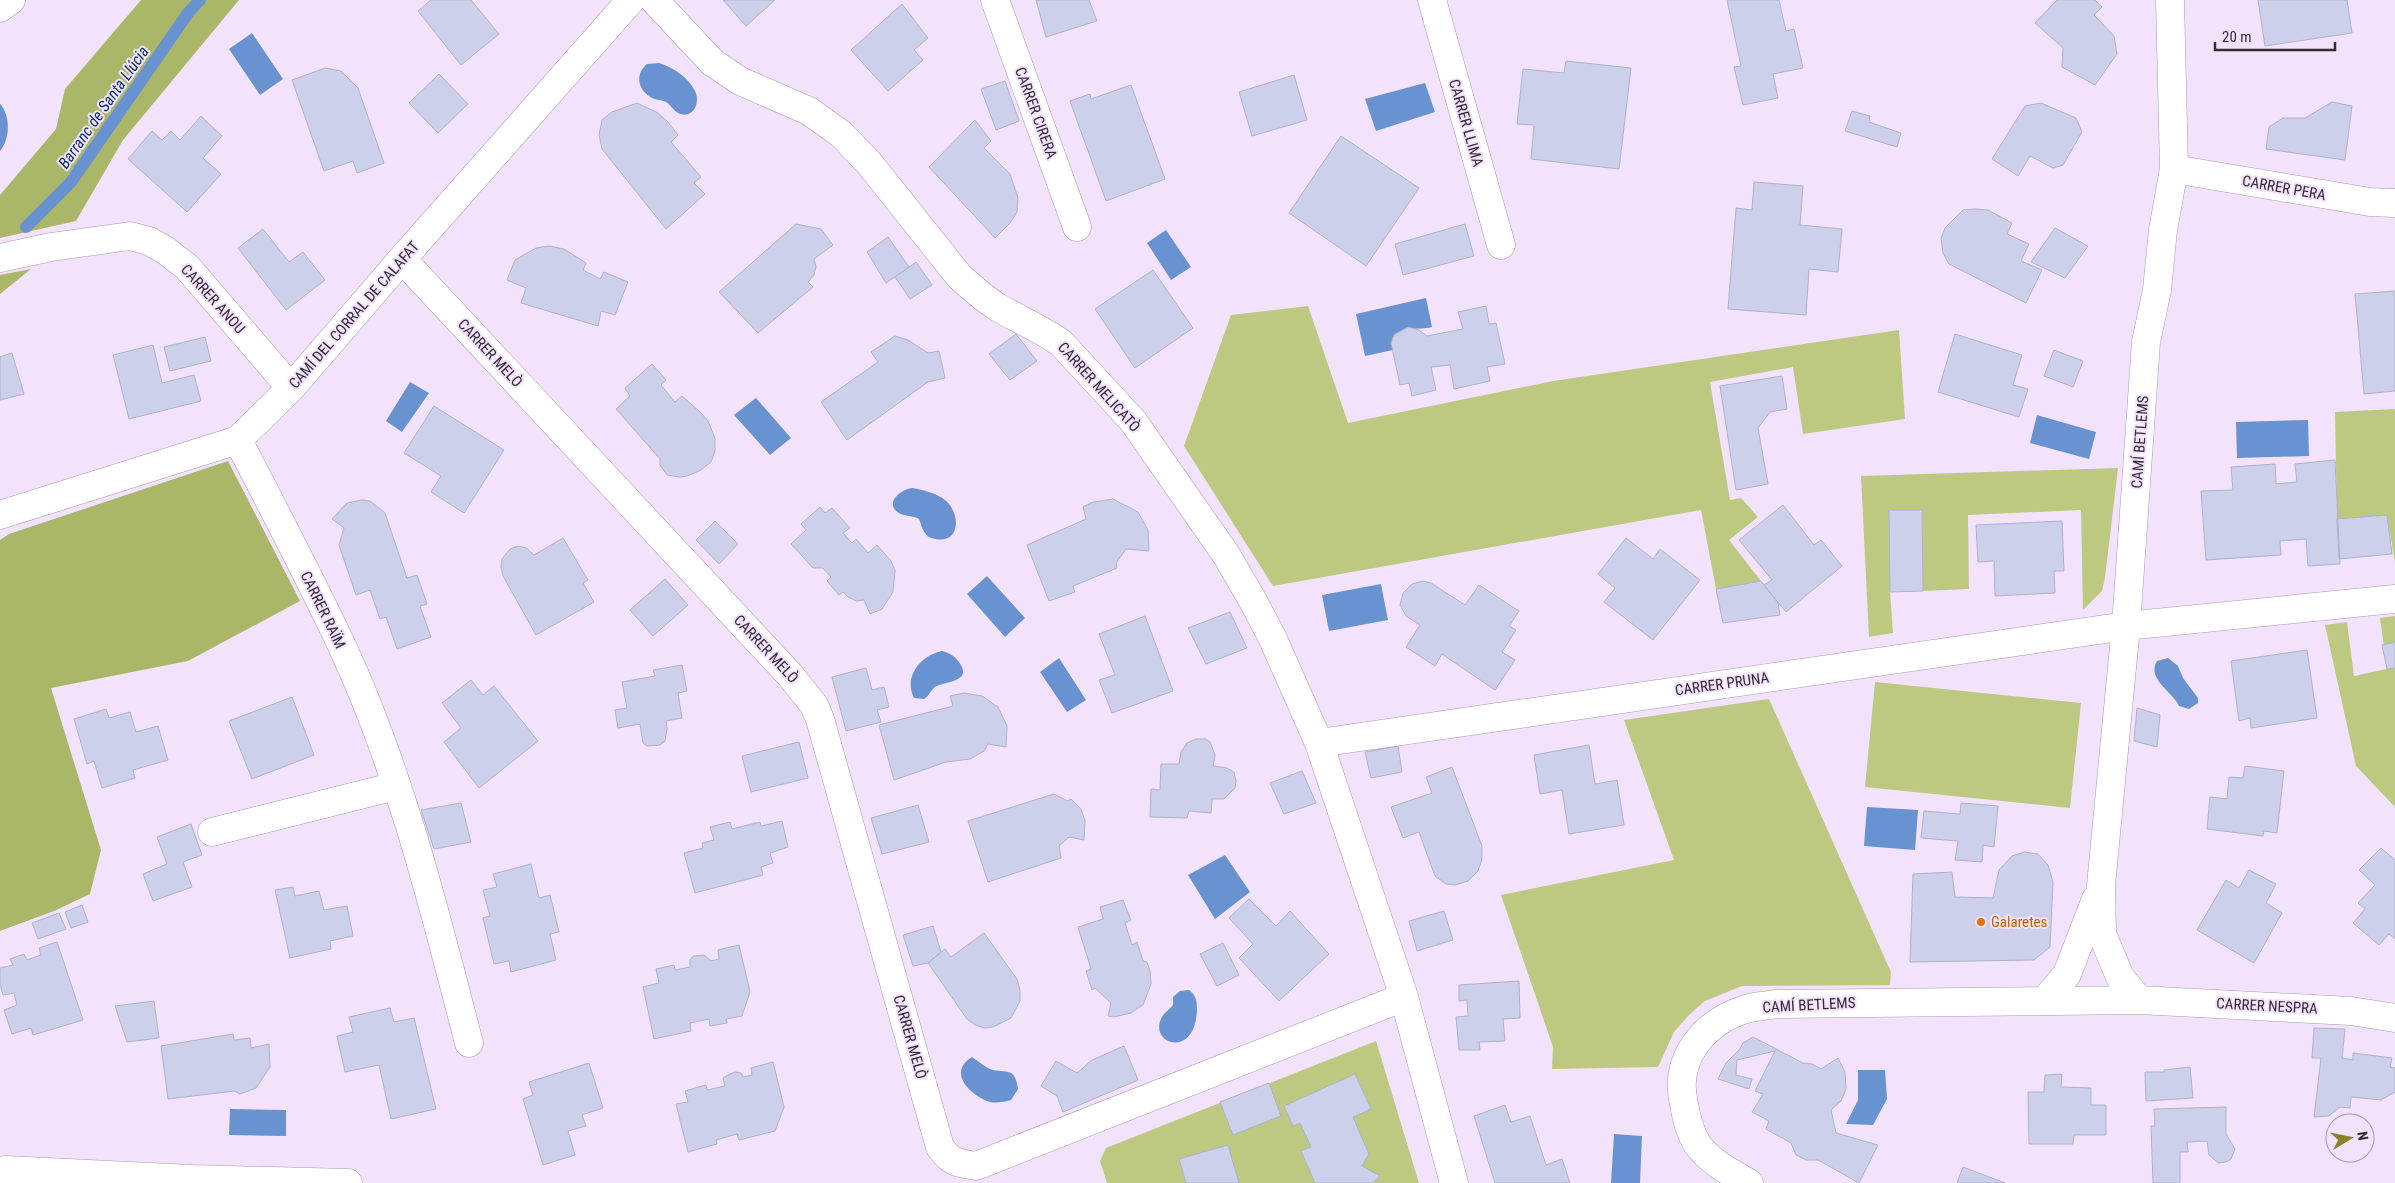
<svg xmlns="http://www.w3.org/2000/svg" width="2395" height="1183" viewBox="0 0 2395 1183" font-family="'Roboto Condensed',sans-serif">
  <rect width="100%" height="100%" fill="#f3e2fb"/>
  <path fill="#bdc981" d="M1308,306L1348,423L1553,381L1899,330L1905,419L1803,434L1793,367L1710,382L1730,500L1741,498L1758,517L1729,540L1761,581L1716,589L1701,510L1273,586L1184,446L1231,315Z
    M2395,409V563L2387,515L2337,519L2335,412Z
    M2118,468L2105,578L2102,591L2083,610L2081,510L1968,515L1969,589L1923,591L1922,510L1889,511L1890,592L1893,633L1869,637L1861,476Z
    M2395,616V807L2356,766L2325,625L2347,622L2354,676L2387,669L2380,618Z
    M1875,682L2081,703L2070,808L1865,787Z
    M1769,699L1891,972L1890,985L1742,986L1705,1001L1689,1015L1674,1032L1658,1067L1552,1069L1553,1047L1501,895L1674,860L1624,720Z
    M1376,1041L1419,1183H1107L1100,1161L1106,1148Z"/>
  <path fill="#abb768" d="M141,0H239L123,140L76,221L0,238V195L56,129L65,89Z
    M31,269L0,294V275Z
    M228,461L300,601L188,661L51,688L101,850L90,894L54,911L0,931V540L9,534Z"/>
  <path fill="#6892d0" d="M252,33L283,79L260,95L229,49Z
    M659,63C674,68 688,77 695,91C701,103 693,120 678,113C673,110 671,105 666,102C662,100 656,100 652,98C637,90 635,74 647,64Z
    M1425,83L1435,112L1376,131L1365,99Z
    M0,104C11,116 10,139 0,151Z
    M1166,230L1191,267L1171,280L1147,243Z
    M1426,298L1432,327C1417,331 1406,325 1394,335L1393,350L1365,356L1356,314Z
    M410,382L429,393L402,432L386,421Z
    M756,398L791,438L770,455L734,415Z
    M2037,415L2096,432L2089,459L2030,443Z
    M2308,420L2309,456L2237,458L2236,422Z
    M912,488C924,490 936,493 945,500C961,513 961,544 935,539C931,538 927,537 925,533C922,530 921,523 919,519C913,515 905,517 899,513C884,504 899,490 912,488Z
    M987,576L1025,618L1005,637L967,594Z
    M1381,584L1388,620L1329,631L1322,595Z
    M942,651C949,653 955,656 959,662C974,683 943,681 935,687C930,691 929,696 924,699L914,698C903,677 921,655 942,651Z
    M1059,658L1086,700L1067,712L1040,672Z
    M2168,658L2178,666L2183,678L2198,698V703L2189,709L2179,706C2173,692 2146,679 2157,661Z
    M1867,807L1918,810L1915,850L1864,846Z
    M1225,855L1250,892L1215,919L1188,875Z
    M1189,990C1196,995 1197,1001 1197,1010C1195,1061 1147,1043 1162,1017C1164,1013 1170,1009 1173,1005V997L1180,991Z
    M972,1057C978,1061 986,1068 993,1070C1009,1073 1015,1068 1018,1089L1011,1100C1003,1102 995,1104 987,1101C968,1093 948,1072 972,1057Z
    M1858,1070H1885L1887,1099L1873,1125L1846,1124L1858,1100Z
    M230,1109L286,1110V1136L229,1135Z
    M1614,1134L1642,1136L1640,1183H1611Z"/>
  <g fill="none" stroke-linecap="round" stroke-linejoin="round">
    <path stroke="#6892d0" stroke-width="12" d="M26,227L71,182L188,13L200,0"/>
  </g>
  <path fill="#cdd0eb" stroke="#aeb1cb" d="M431,0H471L499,34L461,65L418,11Z
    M723,0H775L746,26Z
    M1036,0H1089L1097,21L1046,37Z
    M1727,0H1779L1786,31L1794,29L1803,68L1773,74L1778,98L1743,105L1734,67L1741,66Z
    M2057,0H2095L2102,7L2094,15L2114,36L2117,54L2095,85L2062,67L2063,48L2035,23Z
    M2258,0H2347L2352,33L2265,46Z
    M902,4L928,38L914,50L923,60L888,91L851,50Z
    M1566,61L1631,68L1619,169L1531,159L1534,125L1517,124L1523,69L1564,73Z
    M325,68L341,71L358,88L384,163L357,173L353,161L324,171L292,80Z
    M439,74L468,104L438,133L409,103Z
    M1294,75L1307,120L1252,136L1239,92Z
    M1005,81L1019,121L996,130L981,89Z
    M1131,85L1165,179L1106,201L1070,101L1090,94L1091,99Z
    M2332,102L2352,106L2345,160L2266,149L2269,127L2283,118H2305Z
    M637,103L658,113L667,121L678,135L671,142L701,177L694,183L705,194L666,229L602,149L599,135L602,120L612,112Z
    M2041,103L2076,118L2082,132L2063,165L2053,168L2030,156L2018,176L1992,159L2025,106Z
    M1852,111L1870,116L1869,122L1901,133L1897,147L1845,131Z
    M201,116L222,136L203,158L221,174L187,212L128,159L152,131L162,140L171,131L180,140Z
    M975,120L991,141L984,148L1010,174L1018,198L1017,212L1010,223L995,238L929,167Z
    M1341,136L1419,188L1366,266L1289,213Z
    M1754,182L1803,186L1800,225L1842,229L1838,272L1809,269L1806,315L1728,309L1736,208L1752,210Z
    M1975,209L1988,210L2012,223L2007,234L2029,244L2021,261L2042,270L2026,303L1949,264L1943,253L1941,238L1945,228L1963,210Z
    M796,224L821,229L833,245L814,259L816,267L814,275L808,282L813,287L758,333L719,292Z
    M1465,224L1474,256L1403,275L1395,244Z
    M2055,228L2088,246L2065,278L2031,262Z
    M263,229L289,262L303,252L325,280L286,310L238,248Z
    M888,237L909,267L886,283L867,252Z
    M549,246L564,249L586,263L583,270L600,279L604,272L628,282L615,315L601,311L598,326L521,303L526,288L507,280L515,260L536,248Z
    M916,262L932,285L910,299L895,277Z
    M1153,270L1193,328L1135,368L1095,309Z
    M2395,291V391L2364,394L2355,294Z
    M1486,306L1489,324L1496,323L1505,364L1487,367L1490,381L1454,389L1450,365L1431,367L1436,390L1412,396L1409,383L1400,385L1391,343L1394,335L1408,327L1419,330L1427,336L1463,329L1458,312Z
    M1016,334L1037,361L1010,380L989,354Z
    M1955,334L2022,355L2013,385L2028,389L2019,417L1938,392Z
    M895,336L908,340L928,353L939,351L945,378L928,382L847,440L821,402L878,362L871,352Z
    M205,337L211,361L170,371L164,347Z
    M153,345L162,383L194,375L201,401L129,419L113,355Z
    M2054,350L2083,361L2073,387L2044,376Z
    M12,353L24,394L0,400V357Z
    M652,364L666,380L661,385L675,402L682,396L701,413L708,421L715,438V451L711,462L701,470L687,476L680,477L667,475L660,465V459L616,409L630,396L625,388Z
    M1782,376L1787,409L1770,412L1758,428L1768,484L1736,490L1720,386Z
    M434,406L504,450L464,513L431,492L441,476L404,453Z
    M2335,460L2340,564L2308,566L2306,539L2280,541L2281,555L2206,560L2201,491L2233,490L2231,467L2275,464L2276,484L2297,482L2295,464Z
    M1113,499L1138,512L1148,530L1149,551L1126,549L1116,563L1117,568L1073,586L1075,592L1049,601L1027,545L1086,519L1083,507L1093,502Z
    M362,500L370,501L385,513L407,578L417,575L427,604L420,606L431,637L397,649L386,617L380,619L370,590L356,595L339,545L344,528L332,519L347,503Z
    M1783,505L1814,545L1821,540L1842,566L1786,612L1764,585L1772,580L1739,540Z
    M820,507L825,513L832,508L850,528L843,533L852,543L856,539L868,553L877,545L891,561L895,570L893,592L882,609L870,614L864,600L856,601L848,597L843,592L839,595L827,581L831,577L823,568H813L791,544L806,530L801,524Z
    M1889,510H1922L1923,591L1890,592Z
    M2387,515L2392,554L2339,559L2337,519Z
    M715,521L738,544L719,564L696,540Z
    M2062,521L2064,571H2054L2055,593L1995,596L1994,561L1978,562L1976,525Z
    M563,538L588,580L583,583L594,602L536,635L503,576L501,567L502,559L510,549L518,546L526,548L534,555Z
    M1626,538L1653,559L1660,549L1700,580L1653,640L1604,602L1615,588L1598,574Z
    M665,579L688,605L653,636L630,610Z
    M1423,581L1431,583L1465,605L1479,585L1519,611L1509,626L1516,630L1502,652L1515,660L1495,690L1442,654L1435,666L1406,647L1420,625L1406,616L1400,605L1403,593L1412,584Z
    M1761,581L1778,603L1780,615L1723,623L1716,589Z
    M1230,612L1247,648L1206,664L1188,628Z
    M1145,616L1173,691L1112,713L1099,680L1115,675L1099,634Z
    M2395,642V668L2387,669L2382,645Z
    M2307,650L2317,718L2251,728L2250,718L2239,721L2231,661Z
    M682,665L687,691L678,693L682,718L666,721L667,729L665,741L660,745L647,746L643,743L640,724L618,728L615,710L627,708L622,682L655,676L653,670Z
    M866,668L872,690L884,687L889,707L877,710L881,722L846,731L832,677Z
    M471,680L483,695L494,686L538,741L479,788L444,742L461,728L442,703Z
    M964,693L982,696L998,707L1007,726L1006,747L988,744L984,751L970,759L946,762L894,780L879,725L953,706L950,696Z
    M292,697L314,755L252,779L229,721Z
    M2137,708L2160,715L2157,747L2134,741Z
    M106,709L109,718L130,712L136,732L158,726L168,760L133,770L135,778L102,788L94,761L87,764L74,719Z
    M1196,739H1206L1210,742L1215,755L1213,766L1227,768L1234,772L1236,781L1235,788L1224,799H1212L1211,813L1189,811L1187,818L1150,817L1151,789L1160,790L1161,764H1179L1181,752L1187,743Z
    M799,742L808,778L751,792L742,756Z
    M1589,745L1595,784L1617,780L1624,825L1569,834L1562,790L1540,794L1534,755Z
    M1398,746L1402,772L1371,778L1365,752Z
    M2245,766L2284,771L2277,833L2264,831L2263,836L2207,829L2210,797L2227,799L2229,777L2243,778Z
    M1452,767L1482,846V859L1478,871L1468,881L1455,885L1446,884L1435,876L1419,832L1403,838L1391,807L1432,793L1426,777Z
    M1302,771L1316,803L1284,814L1270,783Z
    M1054,794L1068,801L1071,799L1081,809L1085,821L1084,840L1069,837L1059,846L1061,858L988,882L968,821Z
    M461,803L471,842L434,849L421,810Z
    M1961,803L1998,806L1994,847L1983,845L1982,862L1955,860L1958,841L1921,838L1924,811L1960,814Z
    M918,805L929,842L882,854L871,818Z
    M782,821L788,847L770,853L773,863L761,867L763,875L695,893L684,853L703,848L702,843L714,840L710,827L730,822L732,829L760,822L761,826Z
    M191,824L202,855L183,862L192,887L153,901L143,874L167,864L157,837Z
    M2381,848L2395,860V939L2389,934L2379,945L2353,923L2365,909L2358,903L2375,885L2359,870Z
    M2024,852L2038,854L2048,865L2053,882L2050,947L2034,960L1910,962L1913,874L1952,872L1955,897L1993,898L1999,870L2012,856Z
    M531,864L539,898L550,895L559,932L550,934L556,960L511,972L509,961L494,964L483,918L490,916L483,890L497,887L493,874Z
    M2249,870L2276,884L2266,903L2282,913L2254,963L2197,930L2226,880L2239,888Z
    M293,887L295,896L319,891L324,910L347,906L353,936L330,941L331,949L290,958L275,890Z
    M1249,899L1276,926L1290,911L1329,954L1279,1001L1239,958L1253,944L1229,918Z
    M1123,900L1131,920L1125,923L1132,945L1137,942L1143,961L1147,962L1150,971L1151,984L1143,1005L1131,1013L1114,1017L1108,1016L1111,1003L1095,988L1092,990L1086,971L1091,969L1078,927L1103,919L1100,907Z
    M82,905L88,922L71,928L65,912Z
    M1444,911L1453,940L1417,951L1409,921Z
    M59,913L66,929L38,939L32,923Z
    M933,926L941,952L928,963L913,966L903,935Z
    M984,933L1017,979L1020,990V1001L1011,1018L993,1027L984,1028L975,1025L967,1019L928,963L945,949L951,957Z
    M57,942L83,1020L33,1035L31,1028L12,1034L4,1010L17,1005L14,993L3,995L0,984V968L13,965L10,959L24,954L27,960L41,955L39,948Z
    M1223,943L1239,975L1217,986L1200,954Z
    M739,945L750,992L742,1016L726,1019L727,1023L710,1026L709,1019L690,1023L691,1031L654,1039L643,987L659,983L656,969L674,965L675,970L690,967V960L693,956L704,955L711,961L719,959L718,950Z
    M1519,981L1520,1018L1503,1019L1505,1041L1479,1042L1480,1050H1459L1456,1017L1468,1016L1467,1000L1459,1001V985Z
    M154,1001L159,1038L127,1042L115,1006Z
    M390,1008L394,1022L414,1018L436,1109L391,1119L379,1065L345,1072L337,1036L353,1032L349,1017Z
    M2314,1028L2345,1029L2342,1058L2353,1060V1053L2392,1058L2390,1067L2395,1068V1092L2381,1100L2351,1097L2350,1108L2340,1107L2329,1116L2314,1117L2321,1058H2312Z
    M233,1034L234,1040L250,1038L251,1048L269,1044L270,1067L256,1088L240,1094L234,1091L168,1099L161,1046Z
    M1753,1037L1803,1063L1812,1064L1821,1069L1838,1058L1845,1072L1846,1089L1841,1101L1831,1110L1836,1133L1878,1145L1859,1183L1818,1160H1806L1796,1155L1791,1143L1766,1129L1769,1121L1752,1112L1763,1094L1755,1091L1775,1051L1737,1060L1736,1075L1752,1079L1749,1089L1718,1079L1726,1063L1739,1050L1743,1043Z
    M1124,1046L1138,1080L1063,1112L1057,1096L1041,1086L1056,1061L1077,1073L1092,1060Z
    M773,1062L784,1107L775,1131L739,1140L737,1134L716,1140L717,1144L688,1152L676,1104L688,1102L685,1091L706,1085L707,1090L725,1086L723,1078L728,1075L735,1072L741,1073L743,1077L752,1075L751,1068Z
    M589,1063L603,1108L582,1115L586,1126L568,1131L575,1155L543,1165L523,1099L533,1095L529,1082Z
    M2190,1067L2193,1098L2146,1101L2145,1072H2164V1070Z
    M1355,1074L1371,1109L1353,1117L1369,1154L1362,1166L1380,1176L1373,1183H1315L1301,1151L1311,1147L1300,1123L1293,1126L1284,1106Z
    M2062,1074L2061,1087L2091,1088V1105H2106V1135H2074L2073,1144H2029L2028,1092H2044L2045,1075Z
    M1269,1083L1281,1116L1233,1135L1220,1102Z
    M1505,1105L1511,1122L1530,1116L1546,1165L1562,1159L1570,1183H1495L1474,1116Z
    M2226,1107V1134L2235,1149L2231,1159L2226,1162L2218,1163L2209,1155L2207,1141L2187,1142L2188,1152H2180V1183H2153L2151,1126H2155L2154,1109Z
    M1228,1145L1239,1183H1186L1179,1159Z
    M1963,1167L2005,1183H1957Z"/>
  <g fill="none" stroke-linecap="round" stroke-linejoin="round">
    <defs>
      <path id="minor" d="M995,0L1077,227
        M1432,0L1501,245
        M0,8L11,0
        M2174,169L2370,202L2395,203
        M0,258L51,247L130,236L149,241L165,250L187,267L291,388
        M402,259L790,675L814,705L820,719L940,1147C951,1163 958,1163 976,1166L1404,997L1319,743L1272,637L1253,601L1227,556L1133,421L1061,343C1041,329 1020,320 999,308C984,299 972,288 959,276L869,163L841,134L809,111L740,81L712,62L654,0
        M238,440C273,508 309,576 342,646C401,773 434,908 469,1043
        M0,515L238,440L291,388L402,259L631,0
        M1319,743L2126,626L2395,599
        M212,832L396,786
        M1404,997L1454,1183
        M2046,999L2067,974L2096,899
        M2139,1000L2120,977L2102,934L2101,885L2126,626L2146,342L2157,290L2163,230L2174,169L2170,0
        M6,1170L192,1179L348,1183
        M1749,1183C1731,1173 1709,1161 1697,1144C1690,1132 1686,1117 1684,1104C1673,1059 1704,1022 1746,1009C1755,1006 1766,1006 1776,1004L2139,1000L2351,1011L2395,1018"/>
    </defs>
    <use href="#minor" stroke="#a798ae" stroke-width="29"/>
    <use href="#minor" stroke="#fff" stroke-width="28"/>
  </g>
  <circle fill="#e8710a" stroke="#f3e2fb" stroke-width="2" cx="1981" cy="922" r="5"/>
  <g text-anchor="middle" stroke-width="4" stroke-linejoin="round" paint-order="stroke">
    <g font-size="15" fill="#312b34" stroke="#f3e2fb">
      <text transform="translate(1036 113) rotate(70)" y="5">CARRER CIRERA</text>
      <text transform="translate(1466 123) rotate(74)" y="5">CARRER LLIMA</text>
      <text transform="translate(2284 188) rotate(10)" y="5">CARRER PERA</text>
      <text transform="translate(213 299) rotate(48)" y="5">CARRER ANOU</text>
      <text transform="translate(354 315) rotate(-49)" y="5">CAMÍ DEL CORRAL DE CALAFAT</text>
      <text transform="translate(490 353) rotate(47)" y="5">CARRER MELÒ</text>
      <text transform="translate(1099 387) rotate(48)" y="5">CARRER MELICATÒ</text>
      <text transform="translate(2140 442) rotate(-86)" y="5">CAMÍ BETLEMS</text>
      <text transform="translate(323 610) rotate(64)" y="5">CARRER RAÏM</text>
      <text transform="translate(766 649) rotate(47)" y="5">CARRER MELÒ</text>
      <text transform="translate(1722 684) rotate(-8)" y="5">CARRER PRUNA</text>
      <text transform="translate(1809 1005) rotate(-3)" y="5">CAMÍ BETLEMS</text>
      <text transform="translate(2267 1006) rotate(3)" y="5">CARRER NESPRA</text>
      <text transform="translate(910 1037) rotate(74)" y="5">CARRER MELÒ</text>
    </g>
    <g font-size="15" fill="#c56008" stroke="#f3e2fb" text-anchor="start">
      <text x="1991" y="927">Galaretes</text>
    </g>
    <g font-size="16" font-style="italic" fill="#073168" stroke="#f3e2fb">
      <text transform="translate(103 107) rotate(-55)" y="6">Barranc de Santa Llúcia</text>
    </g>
  </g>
  <g transform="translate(2350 1138) rotate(80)"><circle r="24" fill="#f3e2fb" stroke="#a599ab"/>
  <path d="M0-4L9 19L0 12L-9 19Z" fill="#89842c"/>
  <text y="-8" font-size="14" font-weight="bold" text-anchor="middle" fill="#312b34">N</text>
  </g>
  <path d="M2215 42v8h120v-8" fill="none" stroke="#312b34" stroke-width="2.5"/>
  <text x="2222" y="42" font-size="15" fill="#312b34" stroke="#f3e2fb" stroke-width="4" paint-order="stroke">20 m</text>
</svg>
